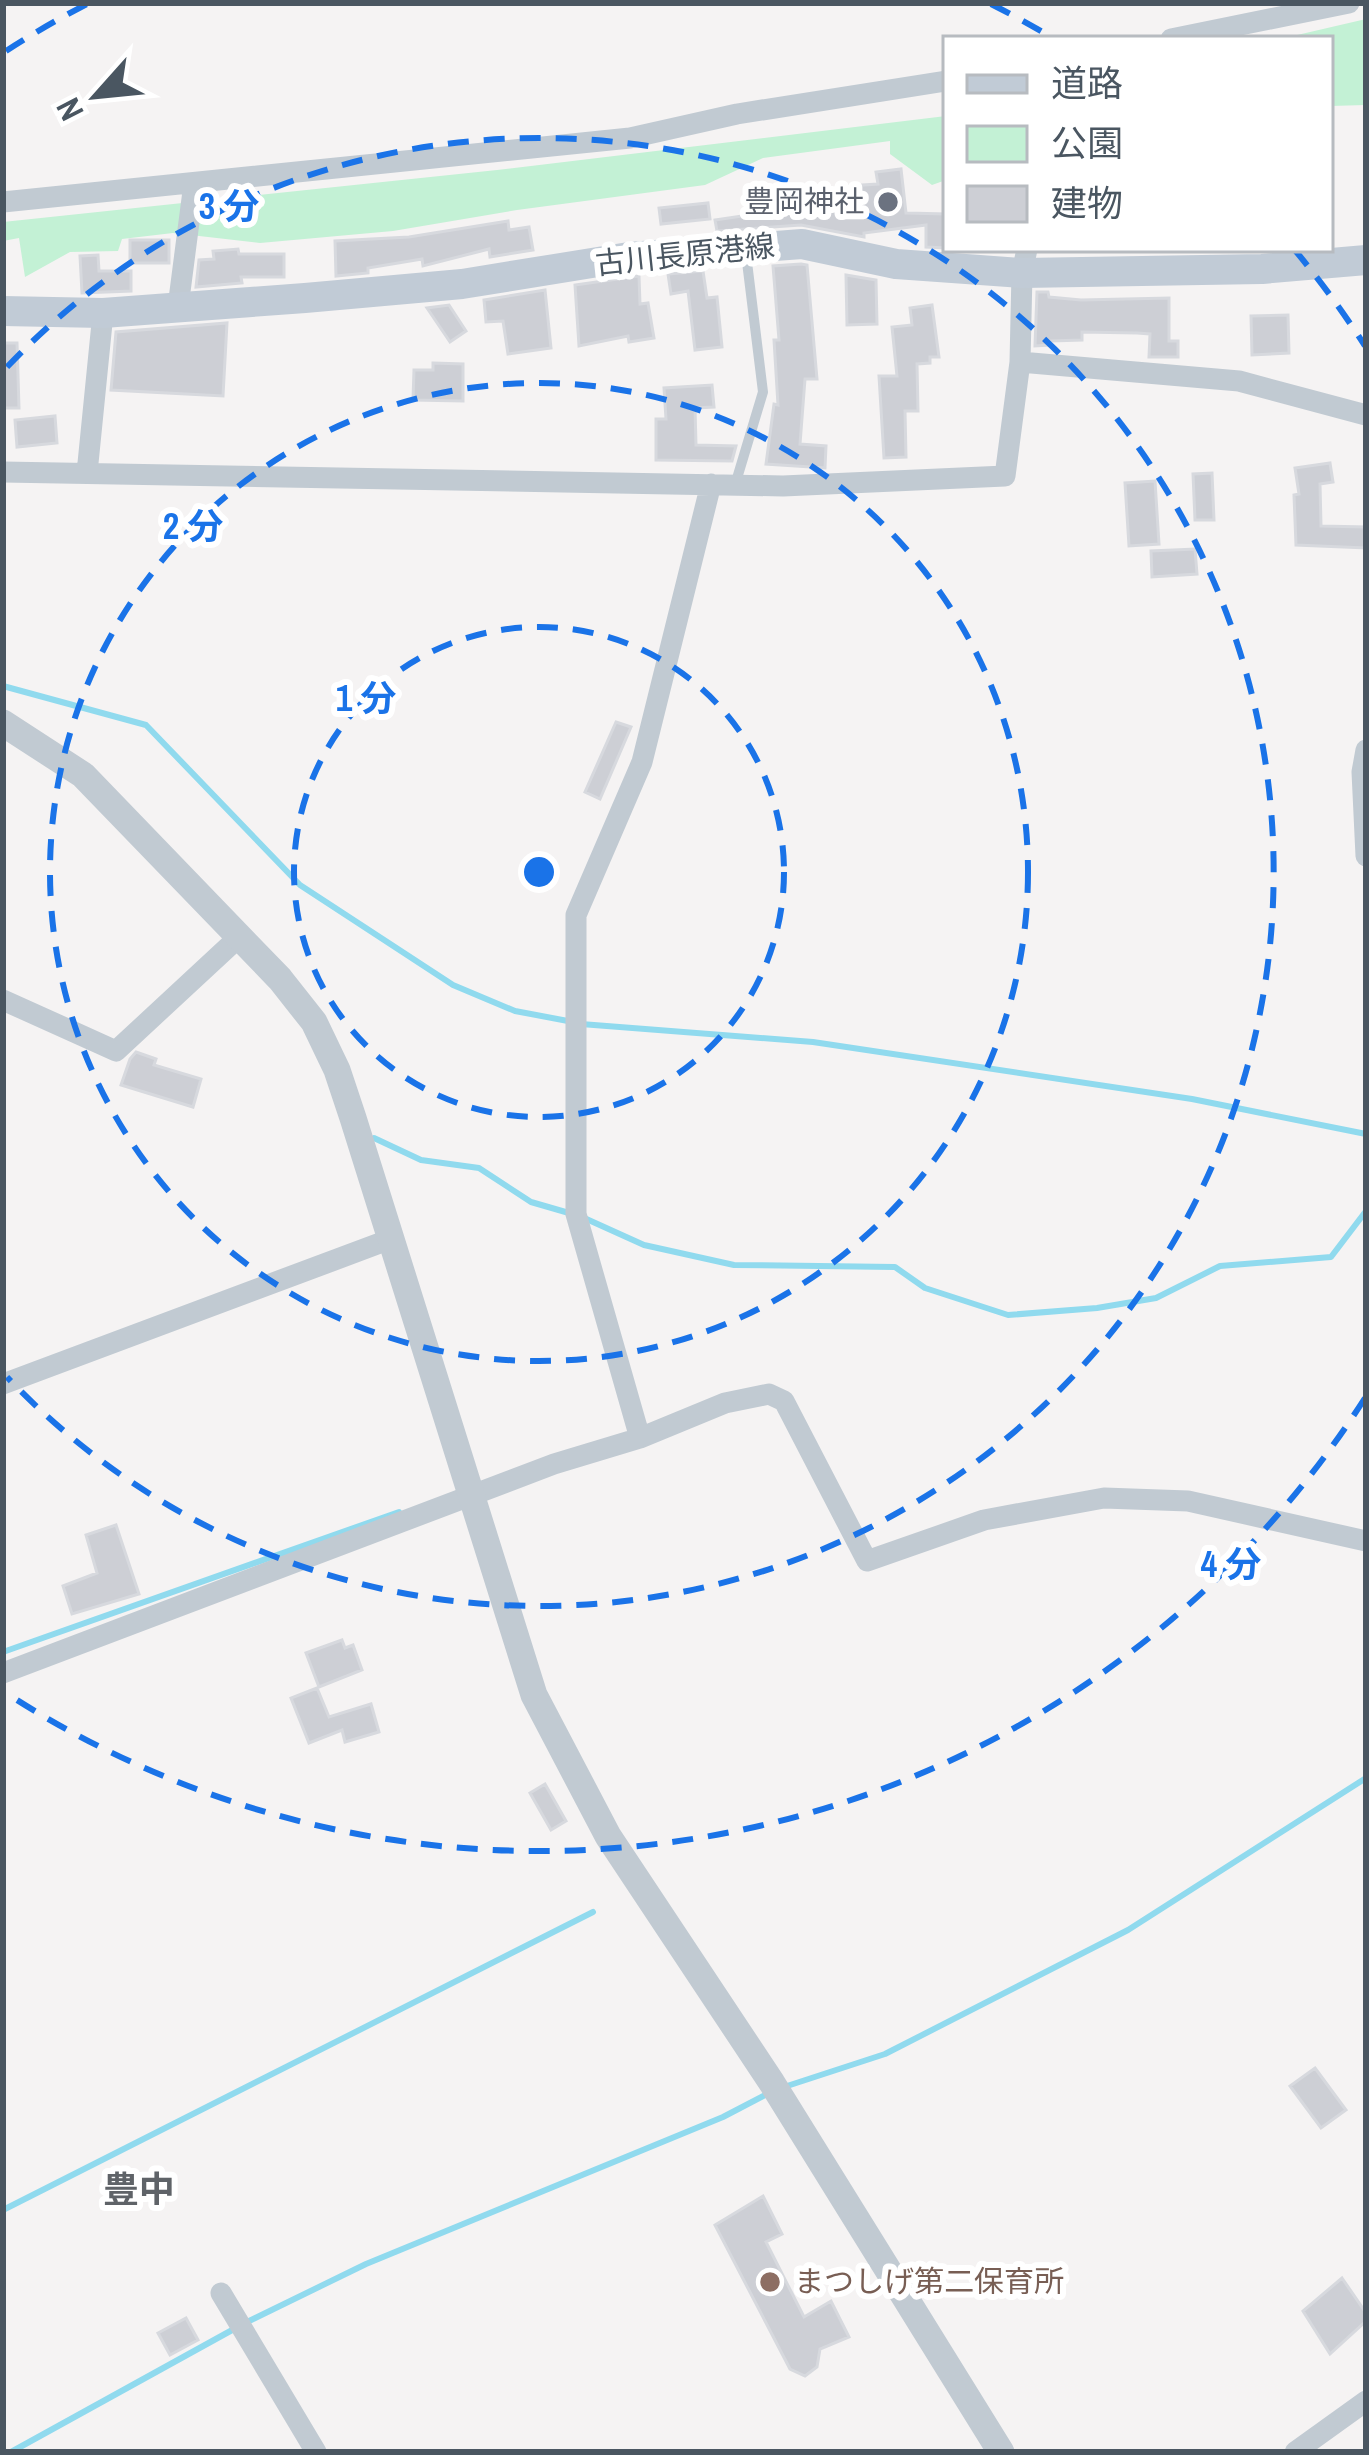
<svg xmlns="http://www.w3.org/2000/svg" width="1369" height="2455" viewBox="0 0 1369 2455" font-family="'Archivo Narrow','Noto Sans JP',sans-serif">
  <rect width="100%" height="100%" fill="#f5f3f3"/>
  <path fill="#c3f1d5" d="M1366,19V105L1330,106V39H1280Z
    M946,116V180L932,185L890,154V141L763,158L705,185L517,210L393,231L260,243L173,233L122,239L118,251L70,252L25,277L19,238L3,241V222L497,170Z"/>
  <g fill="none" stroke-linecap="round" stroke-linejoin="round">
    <path stroke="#90daee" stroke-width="6" d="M3,686L146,725L300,885L453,985L515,1011L568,1021
      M581,1024L813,1042L1192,1099L1366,1134
      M374,1138L421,1160L479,1168L531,1202L569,1213
      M582,1217L644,1245L734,1265L895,1267L925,1288L1008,1315L1097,1308L1156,1298L1220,1266L1331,1257L1366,1211
      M3,1652L399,1512
      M784,2087L885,2054L1128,1930L1366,1778
      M3,2210L593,1912
      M245,2323L366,2264L723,2117L771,2092
      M11,2452L234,2329"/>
  </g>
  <path fill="#cdcfd5" stroke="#d7d9de" stroke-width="3" d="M901,169L906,213L946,214V248L926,247V225L864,233V237L801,225L717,231L715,220L749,215L747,203L806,192L807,198L848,195L847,186L878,184L876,172Z
    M708,203L710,219L661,224L659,208Z
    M508,221L509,230L529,227L533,250L490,257L489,249L423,266L422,259L368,268V273L336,276L335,241L409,237Z
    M130,240H169V263H130Z
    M238,249L239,254H284V277H241L242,283L196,287L199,260L214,259L213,251Z
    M98,255L99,271H131V291L82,293L80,256Z
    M801,264L807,265L817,379H805L800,444L826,446L825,468L766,464L774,404L778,405L774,340H779L773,266Z
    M703,271L707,298L717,297L722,347L695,350L688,291L671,294L668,274Z
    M846,275L876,280L877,324L847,325Z
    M639,276L640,304L648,303L654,338L629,342L628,336L579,346L575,285Z
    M545,290L551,348L508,354L503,321L486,322L484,300Z
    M1037,292H1048L1049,297L1081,300L1169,298V341H1178V357H1149L1150,334L1137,333L1082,332V340L1050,341V345L1035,346Z
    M449,305L466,331L450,342L427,308Z
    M932,305L939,357H930V363L917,364L918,411H905L906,457L884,458L879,376H897L892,327L912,325L910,308Z
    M1288,315L1289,353L1252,355L1251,316Z
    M227,323L223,396L111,390L116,332Z
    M3,343H17L19,408H3Z
    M433,363L463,364V401L413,400L414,370H433Z
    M712,385L714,407L695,408L696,445L736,446L732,461L656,460V419H666L664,388Z
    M55,416L57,443L17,447L15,420Z
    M1330,463L1333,482L1320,484L1321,526L1366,527V548L1296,545L1294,495L1299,494L1295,468Z
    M1212,473L1214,520H1195L1193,474Z
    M1155,481L1159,544L1129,546L1125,483Z
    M1195,549L1197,574L1152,577L1151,551Z
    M616,722L631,727L600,799L585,792Z
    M136,1052L156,1059L154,1065L201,1079L193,1107L121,1085L130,1059Z
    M116,1525L139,1594L72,1614L63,1586L97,1573L86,1535Z
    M342,1640L345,1648L353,1645L362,1670L319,1687L306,1653Z
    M317,1688L329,1717L371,1704L379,1732L345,1742L342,1730L309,1743L291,1698Z
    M545,1784L566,1821L551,1830L530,1793Z
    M1315,2068L1346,2110L1321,2128L1290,2086Z
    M763,2196L782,2234L766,2242L804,2317L831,2301L849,2337L820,2349L817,2367L805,2376L790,2369L715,2225Z
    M1342,2278L1366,2313V2321L1330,2354L1303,2311Z
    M186,2318L198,2340L170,2355L158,2333Z"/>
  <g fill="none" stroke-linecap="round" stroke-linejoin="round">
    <path stroke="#c1cad2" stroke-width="10" d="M735,485L763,392L746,254"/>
    <path stroke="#c1cad2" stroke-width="21" d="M1171,39L1349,3
      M3,202L630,138L737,114L946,81
      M178,307L193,191
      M1020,362L1239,381L1366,415
      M3,472L783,486L1005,476L1020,362L1022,273L1027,249
      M87,473L103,313
      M1366,750L1362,772L1366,856
      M3,1000L116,1051L240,936
      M3,1384L388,1240
      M640,1438L576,1214V915L642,762L711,484
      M3,1673L554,1464L640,1438L725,1403L769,1394L784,1401L867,1561L984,1520L1104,1498L1188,1501L1366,1541
      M221,2293L316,2452
      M1295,2452L1366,2401"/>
    <path stroke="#c1cad2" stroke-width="27" d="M3,723L83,775L280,979L314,1022L337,1070L353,1118L534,1695L608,1836L772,2083L1001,2452"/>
    <path stroke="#c1cbd6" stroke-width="30" d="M3,311L103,313L305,298L462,284L629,257L802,244L896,264L1022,273L1262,269L1366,260"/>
  </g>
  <g fill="none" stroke="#1a73e8" stroke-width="6" stroke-dasharray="21 15">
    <circle cx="539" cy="872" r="245"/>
    <circle cx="539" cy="872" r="489"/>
    <path d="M7 367A734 734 0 1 1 7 1377"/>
    <path d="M1365 1398A979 979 0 0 1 6 1693M6 51A979 979 0 0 1 87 4M991 4A979 979 0 0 1 1051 37M1294 249A979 979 0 0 1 1365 346"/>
  </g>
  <circle fill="#6b7280" stroke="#fff" stroke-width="4.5" cx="888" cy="202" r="12"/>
  <circle fill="#8d6e63" stroke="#fff" stroke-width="4.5" cx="770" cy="2282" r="12"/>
  <g text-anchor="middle" stroke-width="12" stroke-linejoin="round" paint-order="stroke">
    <g font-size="30" fill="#5b616d" stroke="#fff" text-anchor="end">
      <text x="864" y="212">豊岡神社</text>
    </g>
    <g font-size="30" fill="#4a5661" stroke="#fff">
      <text transform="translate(685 255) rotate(-6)" y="10">古川長原港線</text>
    </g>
    <g font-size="30" fill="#785e54" stroke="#fff" text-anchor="start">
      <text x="794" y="2292">まつしげ第二保育所</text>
    </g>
    <g font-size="36" font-weight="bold" fill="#5f6368" stroke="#fff">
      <text x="139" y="2202">豊中</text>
    </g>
  </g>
  <circle cx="539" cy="872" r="18" fill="#1a73e8" stroke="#fff" stroke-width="6"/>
  <g font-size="36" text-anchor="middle" font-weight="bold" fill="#1a73e8" stroke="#fff" stroke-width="12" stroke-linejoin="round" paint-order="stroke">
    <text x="229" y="219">3 分</text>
    <text x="193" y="539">2 分</text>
    <text x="366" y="711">1 分</text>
    <text x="1231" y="1577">4 分</text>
  </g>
  <rect width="1369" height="2455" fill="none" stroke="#4a5661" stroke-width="12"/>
  <rect x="943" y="36" width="390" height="216" fill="#ffffff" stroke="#b7bbc0" stroke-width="3"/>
  <rect x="967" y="75" width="60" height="18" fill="#c1cbd6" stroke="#b7bbc0" stroke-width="3"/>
  <text x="1051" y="96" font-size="36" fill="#4a5661">道路</text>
  <rect x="967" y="126" width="60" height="36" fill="#c3f1d5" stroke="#b7bbc0" stroke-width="3"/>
  <text x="1051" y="156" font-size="36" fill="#4a5661">公園</text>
  <rect x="967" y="186" width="60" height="36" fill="#cdcfd5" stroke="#b7bbc0" stroke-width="3"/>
  <text x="1051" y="216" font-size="36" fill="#4a5661">建物</text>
  <g transform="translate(96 96) rotate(243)" stroke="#ffffff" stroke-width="9" paint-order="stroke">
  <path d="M0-9L21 45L0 30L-21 45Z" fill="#4a5661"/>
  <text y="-18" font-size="33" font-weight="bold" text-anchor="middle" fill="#4a5661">N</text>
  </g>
</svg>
